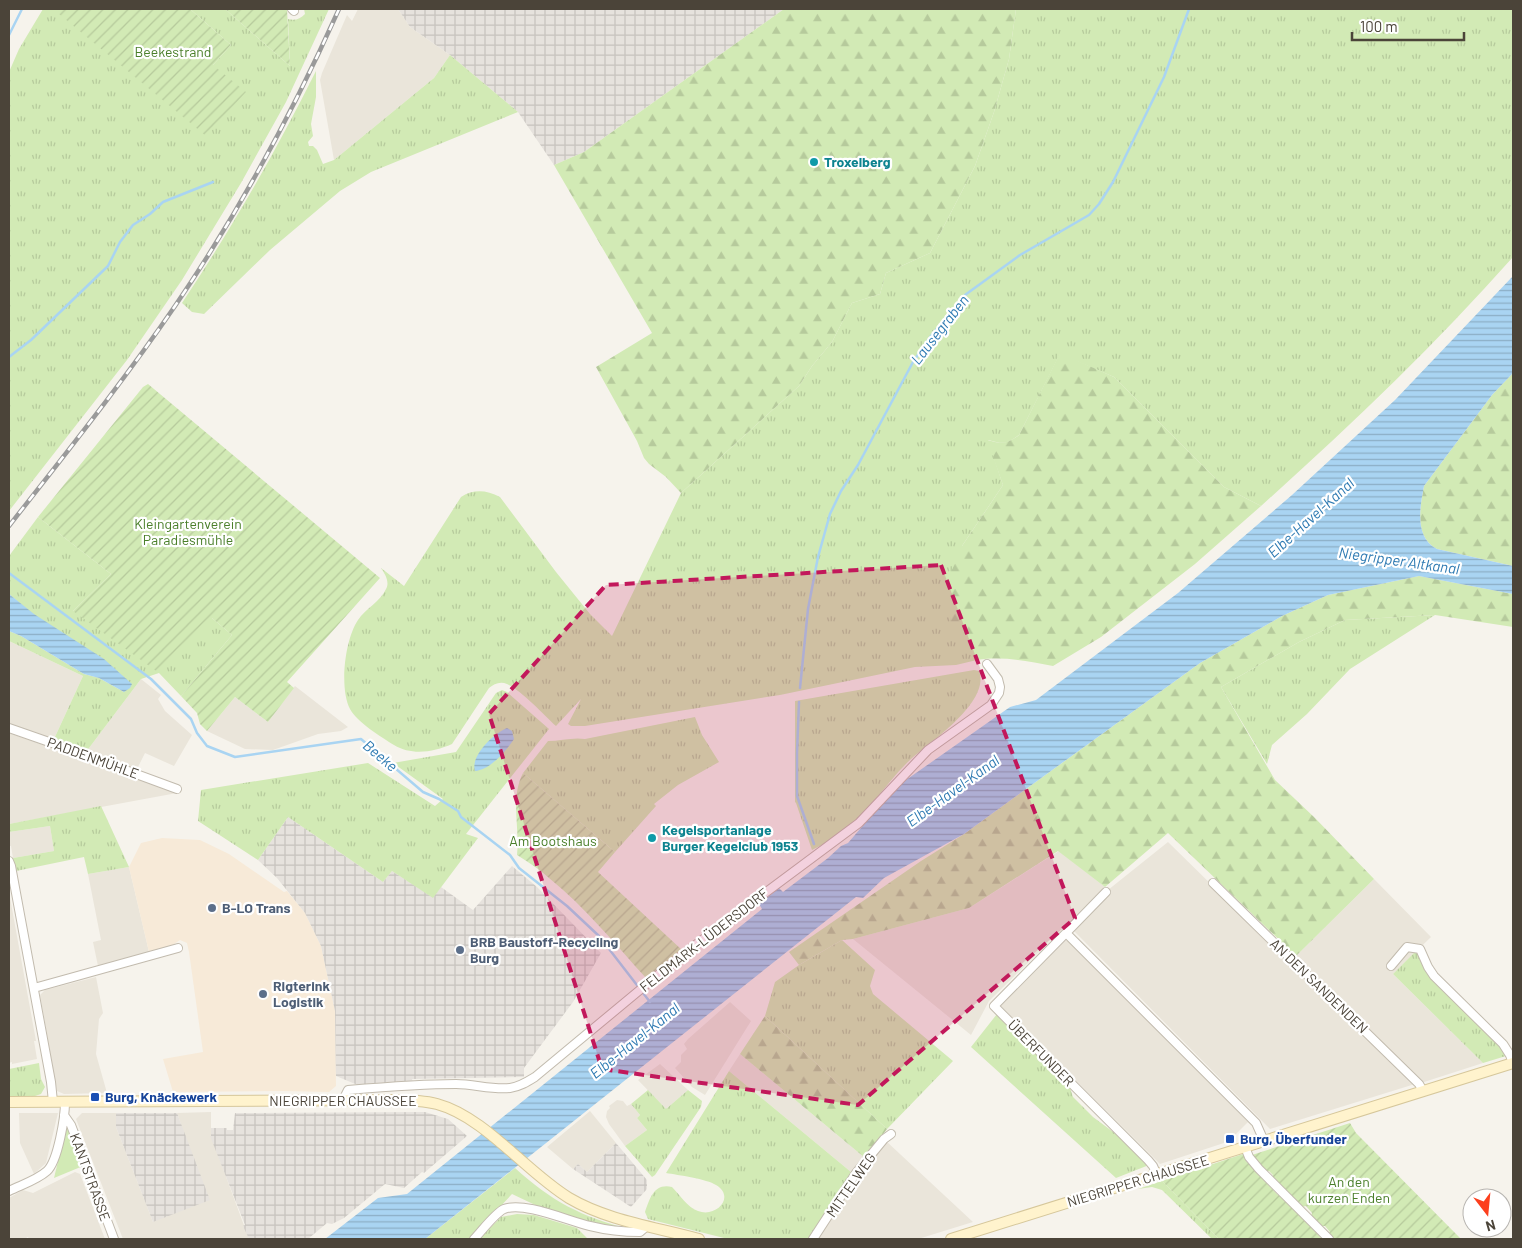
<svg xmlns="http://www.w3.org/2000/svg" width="1522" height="1248" viewBox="0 0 1522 1248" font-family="Barlow,sans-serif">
  <defs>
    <pattern id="industrial-grid" width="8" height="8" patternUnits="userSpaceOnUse" patternTransform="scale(1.25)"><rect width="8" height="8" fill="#e6e2dd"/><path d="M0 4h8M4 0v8" fill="none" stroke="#c7c3be"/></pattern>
    <pattern id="grass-tufts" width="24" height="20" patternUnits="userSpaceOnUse" patternTransform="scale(1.25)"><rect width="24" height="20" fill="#d2eab5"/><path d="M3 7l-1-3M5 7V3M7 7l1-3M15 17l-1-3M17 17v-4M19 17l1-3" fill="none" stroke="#b6ca9c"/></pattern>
    <pattern id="forest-firs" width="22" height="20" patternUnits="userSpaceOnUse" patternTransform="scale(1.25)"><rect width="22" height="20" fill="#d2eab5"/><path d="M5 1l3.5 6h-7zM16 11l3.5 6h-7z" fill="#b6ca9c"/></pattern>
    <pattern id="garden-furrows" width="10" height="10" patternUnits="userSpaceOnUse" patternTransform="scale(1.25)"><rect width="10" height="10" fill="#d2eab5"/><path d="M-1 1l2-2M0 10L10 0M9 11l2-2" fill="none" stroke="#b6ca9c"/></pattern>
    <pattern id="water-rules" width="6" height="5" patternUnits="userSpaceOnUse" patternTransform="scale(1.25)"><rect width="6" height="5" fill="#a9d4f2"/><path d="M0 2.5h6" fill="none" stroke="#8caec5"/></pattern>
  </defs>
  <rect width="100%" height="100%" fill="#f6f3ec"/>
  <path fill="#eae5da" d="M358,9H398L410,27L450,55L434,78L334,160L320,80L322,73L347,15L352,21Z
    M9,641L83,676L53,741L9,725Z
    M141,679L161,695L158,699L165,711L192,735L174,766L145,753L136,771L86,752Z
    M295,686L348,727L341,731L318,734L273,750L245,749L207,731L235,697L268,722Z
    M9,733L110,768L177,792V793L9,824Z
    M50,826L54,851L13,858L11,846H9V832Z
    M1168,842L1376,1046L1415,1084L1270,1129L1074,931L1111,893L1108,890Z
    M1059,851L1105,887L989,1001L971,1035L853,939L969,908Z
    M129,867L149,952L98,966L93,942L101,940L88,874Z
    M1374,879L1431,937L1393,974L1483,1063L1421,1083L1296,956Z
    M9,892L36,1041H34L37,1059L12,1064V1062L9,1063Z
    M1065,941H1068L1248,1122L1232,1138L1230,1136L1225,1140L1227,1142L1160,1164L1000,1005Z
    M96,977L103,1013L99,1019L96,1054L107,1093L64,1094L57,1091L40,995L45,990Z
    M730,1002L751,1021L705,1095L692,1087L675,1068L681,1062V1055L687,1049L684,1044L688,1039Z
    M740,1054L865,1158L856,1169L851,1172L729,1071Z
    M660,1064L688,1090L666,1109L638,1080Z
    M617,1100L623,1101L627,1106L631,1104L640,1115L637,1118L647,1130L625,1146L609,1124L606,1117L607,1111L610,1108L609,1106Z
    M590,1111L616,1143L587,1172L578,1164L573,1169L547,1147Z
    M211,1112V1136L249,1239H123L76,1119L82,1113H116V1127L153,1222L182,1127L177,1113Z
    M19,1113H58L46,1163L34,1174L20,1143Z
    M886,1141L973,1222L918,1239H818L855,1180Z
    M75,1172L80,1174L105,1239H29L28,1237L24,1239H9V1198L23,1190L33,1193Z"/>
  <path fill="#f7ead8" d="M162,838L200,840L229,854L284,892L287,891L305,913L321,946L335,1011L336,1086L329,1092L283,1091L173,1092L163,1059L203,1052L189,952L187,943L180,940L171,946L149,952L129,867L141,843Z"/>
  <path fill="url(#industrial-grid)" d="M398,9H784L584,152L554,165L518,112L450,55L410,27Z
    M288,817L383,882L392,871L433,897L441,887L473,910L512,866L537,887L601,953L573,1002L524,1068V1077L412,1079L413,1082L360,1086L336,1076L335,1011L321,946L305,913L277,878L258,860Z
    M425,1112L448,1119L467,1136L424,1173L422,1172L404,1188L385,1184L344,1218L332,1224L327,1223L308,1239H249L243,1226L245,1225L210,1136H211V1128H227V1130H233L235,1113Z
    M116,1113H177L210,1200L153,1222L116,1127Z
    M616,1143L647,1180V1189L631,1207L573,1169L578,1164L587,1172Z"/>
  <path fill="url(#grass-tufts)" d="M43,9H53L213,65L231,45L190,9H225L290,66L288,19C295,21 300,19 305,14L304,9H329L286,102L241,183L182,280L127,360L9,511V72L19,49Z
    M1016,9H1513V257C1435,345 1349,427 1261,506L1224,487L1114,377L1060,354L1019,435C1005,445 1004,444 988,440L1003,485L962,546L974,655L977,660L956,665L915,667L780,695L585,726H571L568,724L581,699L556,726C544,715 521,690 507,684C500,681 494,684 489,688L452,744C434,752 412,756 394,745C381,737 357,722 350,709C339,688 345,639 358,620C365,609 381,601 386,589C390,582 385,574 381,568L404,586L461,497C474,489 486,490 500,497L556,572L590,614L612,636L681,493L799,386L812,366L832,342L852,303L880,294L886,273L930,253L975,166L994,112L1009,59Z
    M450,55L518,112L371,172L340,191L270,250L204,314L192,312L182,303C232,228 276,151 316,71V97L311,124L313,136L308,142L309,146H313L317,150L323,164L334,160L434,78Z
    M38,517L111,574L73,611L212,618L232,635L181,696L159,673L141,679L86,752L54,739L83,676L9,641V631L21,636L84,674L99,678L124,692L9,594V556Z
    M1435,615L1350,669L1307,714L1272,745L1267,764L1221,687L1299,642L1345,620Z
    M974,670L979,671C991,702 929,743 910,760C897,772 886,787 875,800C858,820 836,839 812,850L796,803L795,802V701Z
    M502,690L507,692L549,729L466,834L478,838L433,898L392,871L383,882L288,817L258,860L198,821L201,790L368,763L435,806L443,799L393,763L456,752L496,693Z
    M695,717L702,735L719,762L678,785L654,804L656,806L615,852L523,773L548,741C560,741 573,737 585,739Z
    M101,806L129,867L88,874L84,857L16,871L13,858L54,851L50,826L9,832V824Z
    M842,940L875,970L870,986L873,994L953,1061L887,1129L765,1016L775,982L799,965Z
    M1416,951L1419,953L1423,964L1500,1043L1506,1056L1483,1063L1393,974Z
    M997,1014L1050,1067L1056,1077L1070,1088L1073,1097L1093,1117L1120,1137L1149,1165L1116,1178L971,1047Z
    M39,1063L41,1079L45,1087L41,1094L35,1096V1098H9V1069Z
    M729,1071L851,1172L829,1212L811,1239H728L648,1219L645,1212C650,1198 654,1183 672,1187C680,1195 687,1207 698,1211C716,1218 736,1197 716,1185C707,1179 678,1175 666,1173Z
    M648,1090L666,1109L688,1090L702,1101L701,1107L655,1175L652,1177L625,1146L647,1130L637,1118L640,1115L631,1104Z
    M515,1168C551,1201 582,1217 629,1229L593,1224L550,1212L512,1194L470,1239H425Z
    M1162,1181L1219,1239H1212L1162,1190L1152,1187L1138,1189Z
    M517,1214L534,1215L577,1228L588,1239H479L501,1217Z"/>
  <path fill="url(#forest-firs)" d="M784,9H1016L1009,59L994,112L975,166L930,253L886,273L880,294L852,303L832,342L812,366L799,386L681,493L666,477L649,464L644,458L637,441L596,367L652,333L554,165L584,152Z
    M1060,353L1114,377L1224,487L1261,506L1195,564L1101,637L1053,666C1028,661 1003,656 977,660L952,629L945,586L962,546L1003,485L987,440C1002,444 1007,444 1019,435Z
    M1513,373V566L1437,549C1414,537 1420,507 1424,486L1492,395Z
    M1419,576L1513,594V627L1435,615L1345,620L1299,642L1221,687L1275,780L1315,818L1374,879L1296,956L1168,833L1105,887L1058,851L969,908L853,939L842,940L799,965L789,952L921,861L964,834L1200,663L1282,616L1328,595Z
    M765,1016L887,1129L865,1158L740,1054Z"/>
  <path fill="#d2eab5" d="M67,1124L83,1166L54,1178Z"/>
  <path fill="url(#garden-furrows)" d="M53,9H190L231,45L213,65L246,92L206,136Z
    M225,9H287L290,66Z
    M148,384L380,578L287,682L294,688L268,722L235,697L207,731L200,724L197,713L181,696L232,635L212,618L159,673L73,611L111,574L38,517L143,387Z
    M523,773L615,852L598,872L682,950L646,978C615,944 585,907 549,878C539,869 528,862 517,855C520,827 510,798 523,773Z
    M1350,1123L1356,1133L1461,1239H1332L1327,1234L1330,1232L1325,1226H1319L1311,1217L1312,1213L1306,1206L1301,1207L1272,1178L1273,1175L1269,1171L1264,1172L1252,1155Z
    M1243,1154L1246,1157V1161L1278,1195L1281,1194L1322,1239H1219L1162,1181Z"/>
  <path fill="url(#water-rules)" d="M1513,276V373L1492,395L1424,486C1420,507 1414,537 1437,549L1513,566V594L1419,576L1328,595L1282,616L1200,663L964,834L884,878L863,898L856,897L425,1239H325L378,1198L407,1194L762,909L759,904L779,888L783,892L828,858L841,846L848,843L896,787L1010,707L1036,700L1178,593L1292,495L1395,400Z
    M9,594L34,614L104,659L132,684L130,688L124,692L99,678L84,674L21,636L9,631Z
    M507,728L512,731L514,739C506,751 490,770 475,771C470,756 494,733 507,728Z"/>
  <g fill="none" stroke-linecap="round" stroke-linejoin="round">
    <path stroke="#a9d4f2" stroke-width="2.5" d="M9,35L22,9
      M9,357L31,340L108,266L120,242L133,225L150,214L163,202L213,182
      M9,573L151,679L191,719L197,733L207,746L235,757L361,739L423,792L439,799L458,811L461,817L510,855L519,868L567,906L599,936L650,1002
      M800,688L808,609L818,557L830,514L841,491L858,465L913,362L931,336L965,295L1020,255L1089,215L1099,204L1113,182L1164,77L1189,9
      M799,702L797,753V796L814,844"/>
    <defs>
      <path id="minor" d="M292,9L294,11
        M9,728L52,743L177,789
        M9,861L11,866L51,1082L53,1102
        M1213,883L1419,1084L1423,1091
        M1066,933L1106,892
        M1391,966L1407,947L1420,949L1428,967L1434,976L1503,1044L1510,1055L1513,1063
        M34,988L178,948
        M343,1100L348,1090C384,1087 420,1084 456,1084C474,1084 492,1090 510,1088C519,1087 527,1082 535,1077L682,955L859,823L928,750L991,705L999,693L1000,687L998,679L987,664
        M64,1115L71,1125L114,1239
        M1245,1147L1249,1157L1259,1169L1329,1239
        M1157,1175L1153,1166L1148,1160L994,1006L1066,933L1256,1123L1264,1141
        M9,1191C21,1185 37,1180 47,1171C58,1161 65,1117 65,1102
        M474,1239C481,1232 495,1213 504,1209C524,1201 568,1221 590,1226C606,1230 623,1232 640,1232L647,1226
        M813,1239L856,1173L884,1139L891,1134"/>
      <path id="secondary" d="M9,1102L392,1100C407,1100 422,1100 437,1104C485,1117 526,1172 569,1198C608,1221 656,1227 699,1239
        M951,1239L1513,1063"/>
    </defs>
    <use href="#minor" stroke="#c2bbae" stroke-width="10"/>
    <use href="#secondary" stroke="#d6c79b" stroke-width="12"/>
    <use href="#minor" stroke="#fff" stroke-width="8"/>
    <use href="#secondary" stroke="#fff3cd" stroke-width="10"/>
    <defs>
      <path id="rail" d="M9,526C66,453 123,382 175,306C239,212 293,112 339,9"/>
    </defs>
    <use href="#rail" stroke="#9a9a9a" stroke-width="4.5"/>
    <use href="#rail" stroke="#fff" stroke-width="2.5" stroke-dasharray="8" stroke-linecap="butt"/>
  </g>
  <path fill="#c2185b" fill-opacity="0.2" stroke="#c2185b" stroke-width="4" stroke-dasharray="10 6" stroke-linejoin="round" d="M941,565L1075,918L858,1105L602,1069L489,714L606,585Z"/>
  <g fill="#0f9aa8" stroke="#fff" stroke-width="2">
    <circle cx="814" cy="162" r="5"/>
    <circle cx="652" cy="838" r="5"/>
  </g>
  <g fill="#5c6f8a" stroke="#fff" stroke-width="2">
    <circle cx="212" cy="908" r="5"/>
    <circle cx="460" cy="950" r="5"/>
    <circle cx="263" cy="994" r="5"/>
  </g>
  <g fill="#1a4fb4" stroke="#fff" stroke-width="2">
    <rect x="90" y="1092" width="10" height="10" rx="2.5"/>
    <rect x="1225" y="1134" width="10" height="10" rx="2.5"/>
  </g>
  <g text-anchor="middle" stroke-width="4.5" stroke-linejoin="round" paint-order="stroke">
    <g font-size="14" fill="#4a7f2a" stroke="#fff">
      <text x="173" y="57">Beekestrand</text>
      <text x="188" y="529">Kleingartenverein<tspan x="188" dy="16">Paradiesmühle</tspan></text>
      <text x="553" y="846">Am Bootshaus</text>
      <text x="1349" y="1187">An den<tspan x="1349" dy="16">kurzen Enden</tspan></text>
    </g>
    <g font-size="14" font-weight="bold" fill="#0d838f" stroke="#fff" text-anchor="start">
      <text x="824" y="167">Troxelberg</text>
      <text x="662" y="835">Kegelsportanlage<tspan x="662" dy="16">Burger Kegelclub 1953</tspan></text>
    </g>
    <g font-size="14" fill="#4b4439" stroke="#fff">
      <text transform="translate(93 758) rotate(20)" y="5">PADDENMÜHLE</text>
      <text transform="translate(704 940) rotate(-38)" y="5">FELDMARK-LÜDERSDORF</text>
      <text transform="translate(1319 986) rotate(44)" y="5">AN DEN SANDENDEN</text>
      <text transform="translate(1041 1053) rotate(45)" y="5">ÜBERFUNDER</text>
      <text x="343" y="1106">NIEGRIPPER CHAUSSEE</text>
      <text transform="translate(90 1177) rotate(70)" y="5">KANTSTRASSE</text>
      <text transform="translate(1138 1181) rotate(-17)" y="5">NIEGRIPPER CHAUSSEE</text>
      <text transform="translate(851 1185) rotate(-55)" y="5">MITTELWEG</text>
    </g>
    <g font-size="14" font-weight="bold" fill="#4e5e75" stroke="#fff" text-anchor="start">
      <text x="222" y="913">B-LO Trans</text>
      <text x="470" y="947">BRB Baustoff-Recycling<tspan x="470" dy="16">Burg</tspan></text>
      <text x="273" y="991">Rigterink<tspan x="273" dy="16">Logistik</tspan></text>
    </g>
    <g font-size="14" font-weight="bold" fill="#164399" stroke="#fff" text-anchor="start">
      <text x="105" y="1102">Burg, Knäckewerk</text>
      <text x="1240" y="1144">Burg, Überfunder</text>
    </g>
    <g font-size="15" font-style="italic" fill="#2e7ab2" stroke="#fff">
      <text transform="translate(940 330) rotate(-52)" y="5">Lausegraben</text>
      <text transform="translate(1311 518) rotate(-42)" y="5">Elbe-Havel-Kanal</text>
      <text transform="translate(1399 561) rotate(8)" y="5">Niegripper Altkanal</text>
      <text transform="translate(380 756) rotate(40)" y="5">Beeke</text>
      <text transform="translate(953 791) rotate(-36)" y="5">Elbe-Havel-Kanal</text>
      <text transform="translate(635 1041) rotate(-39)" y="5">Elbe-Havel-Kanal</text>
    </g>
  </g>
  <rect width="1522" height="1248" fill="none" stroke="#4b4439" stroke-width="20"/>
  <g transform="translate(1487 1213) rotate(164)"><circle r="24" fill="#ffffff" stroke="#b7b4b0"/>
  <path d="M0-4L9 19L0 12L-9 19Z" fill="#fc3f1d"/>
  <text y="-8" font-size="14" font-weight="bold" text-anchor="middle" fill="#4b4439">N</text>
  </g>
  <path d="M1352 32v8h112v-8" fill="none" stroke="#4b4439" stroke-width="2.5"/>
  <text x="1360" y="32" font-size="15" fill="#4b4439" stroke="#ffffff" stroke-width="4" paint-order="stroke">100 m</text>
</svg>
